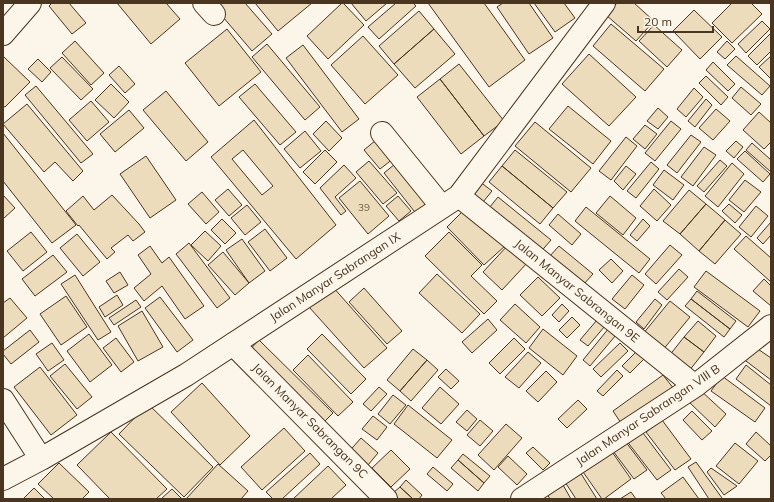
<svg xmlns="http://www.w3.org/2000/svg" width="774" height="502" viewBox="0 0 774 502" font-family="Mulish,sans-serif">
  <rect width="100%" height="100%" fill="#fbf6e9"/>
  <path fill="#ecdcbc" stroke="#4a3520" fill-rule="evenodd" d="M52,3H69L86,23L72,34L49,6Z
    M117,3H166L180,19L151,44Z
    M211,3H245L272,34L252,51Z
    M255,3H312L278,31Z
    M342,3H343L364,25L328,59L307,36Z
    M351,3H387L366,21Z
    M396,3H413L416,6L379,39L368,27Z
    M428,3H484L525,60L489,87Z
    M503,3H529L553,38L529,54L497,7Z
    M534,3H564L575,18L555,32Z
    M617,3H634L654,21L636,41L606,15Z
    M732,3H751L762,14L732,43L712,23Z
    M694,10L722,37L700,59L673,31Z
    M419,11L434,29L394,64L379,46Z
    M762,21L770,29L746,53L738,44Z
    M611,24L664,69L645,91L593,46Z
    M654,25L682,50L667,67L639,41Z
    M227,29L261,72L219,106L185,63Z
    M434,29L455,54L415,88L394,64Z
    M771,33V51L757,65L748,56Z
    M363,36L398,75L365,104L331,65Z
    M75,41L104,73L91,85L62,53Z
    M727,41L735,49L725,59L717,52Z
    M267,44L320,107L305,120L252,57Z
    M303,45L359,119L342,132L286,58Z
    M589,54L636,97L609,126L562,84Z
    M3,56L30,82L5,107L3,106Z
    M736,56L770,86L762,95L727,65Z
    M771,56V79L759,67Z
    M62,57L93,89L81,100L50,68Z
    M38,59L51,72L42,82L28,69Z
    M713,62L735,84L728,91L706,70Z
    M459,64L504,121L484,136L440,79Z
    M119,66L135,84L125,93L109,75Z
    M706,76L728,97L721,105L699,83Z
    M440,79L484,136L461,154L417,97Z
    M111,84L129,102L114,118L95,100Z
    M255,84L296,132L280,145L239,97Z
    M36,86L93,154L81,163L25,95Z
    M741,87L761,104L751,115L732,98Z
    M694,88L703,97L686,117L677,109Z
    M166,91L208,142L186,161L143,110Z
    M706,99L712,105L695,127L688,121Z
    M91,101L109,122L87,141L69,120Z
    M27,104L83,171L73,181L55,162L44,172L3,124Z
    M568,106L611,141L593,164L549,129Z
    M658,108L668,117L658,129L647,121Z
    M716,109L730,121L713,140L699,128Z
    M129,110L144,128L115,152L100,134Z
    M759,112L771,123V142L764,149L743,130Z
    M254,120L336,225L296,259L211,157ZM243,150L273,186L262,195L232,159Z
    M326,121L342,138L329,151L313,134Z
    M671,121L681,129L655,161L645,153Z
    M535,122L591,168L571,192L515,146Z
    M645,125L657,134L645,149L633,139Z
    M305,131L321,151L300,168L284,149Z
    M3,133L76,225L52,243L3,181Z
    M382,135L398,155L380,169L364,150Z
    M691,135L701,142L677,173L667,165Z
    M626,137L637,146L611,180L599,171Z
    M736,141L743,147L734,158L726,151Z
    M752,143L771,160V172L746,150Z
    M704,147L716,155L693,186L681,177Z
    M325,150L337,162L315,184L303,172Z
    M515,150L567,192L553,208L502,166Z
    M745,151L770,174L763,182L737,159Z
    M146,156L176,200L150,218L120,174Z
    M400,160L434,202L418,216L384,173Z
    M720,160L727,166L704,192L697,186Z
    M369,161L397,193L383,204L356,172Z
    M651,162L659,169L636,198L627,191Z
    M732,163L744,174L718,207L705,196Z
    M344,165L356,178L335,197L346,211L341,215L320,188Z
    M502,166L553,208L540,224L489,182Z
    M626,166L636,174L623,190L614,181Z
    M664,170L684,185L673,200L653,185Z
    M745,180L761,192L744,212L729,200Z
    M360,181L389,216L368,234L339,198Z
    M479,181L492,191L483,202L470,192Z
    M228,189L242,205L229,216L215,200Z
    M654,189L671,205L657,221L640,206Z
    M689,190L706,204L680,234L663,221Z
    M202,192L219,212L206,224L188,204Z
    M3,195L15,208L3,219Z
    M112,195L139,224L145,232L133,241L128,235L111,248L115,252L107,259L79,225L78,226L66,211L83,196L94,210Z
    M398,196L411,211L399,221L386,206Z
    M610,196L636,218L623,235L596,213Z
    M498,197L551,240L538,255L485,213Z
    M706,204L725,220L699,251L680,234Z
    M729,204L742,215L735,223L722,211Z
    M247,205L261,222L245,235L231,218Z
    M468,206L506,245L484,265L447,227Z
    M756,206L768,216L751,237L739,227Z
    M586,207L650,259L639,273L575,221Z
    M558,214L581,234L572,245L549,225Z
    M222,219L236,233L225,244L211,230Z
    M643,219L650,226L637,241L630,235Z
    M725,220L741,234L715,264L699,251Z
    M771,222V235L763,244L757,238Z
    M265,229L287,258L270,271L248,242Z
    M205,231L221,246L208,261L191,245Z
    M31,232L47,252L23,271L7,251Z
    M449,232L482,265L471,276L497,301L484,314L425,256Z
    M77,234L100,262L83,276L60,248Z
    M746,236L771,258V282L734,249Z
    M242,239L265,271L249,283L226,250Z
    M189,243L230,298L217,308L176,254Z
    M509,244L528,262L502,290L483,272Z
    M670,245L682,255L656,284L645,274Z
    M150,246L162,263L169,257L204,306L185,319L162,286L144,301L134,288L151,274L138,255Z
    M559,246L593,274L583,285L549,257Z
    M223,252L249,283L235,295L208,265Z
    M53,255L67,272L35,296L22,279Z
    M611,259L623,271L612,283L599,270Z
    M679,269L688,277L667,300L658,292Z
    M706,271L760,311L748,327L694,287Z
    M120,272L128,285L114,293L106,281Z
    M437,274L480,314L462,333L419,293Z
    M75,275L111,332L98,340L61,284Z
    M632,275L644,285L625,309L612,299Z
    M538,277L560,298L542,316L520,295Z
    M764,279L771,286V306L753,291Z
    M332,286L387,348L364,368L309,307Z
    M364,288L402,331L387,344L349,302Z
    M697,291L736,321L730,329L691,299Z
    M117,295L123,305L105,317L99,307Z
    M66,296L87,327L61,345L40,314Z
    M160,297L193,340L177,352L145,308Z
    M10,298L27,318L3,338V303Z
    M655,299L662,305L644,329L636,322Z
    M691,299L730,329L724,337L685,306Z
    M136,300L141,307L114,325L109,318Z
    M670,301L690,317L662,351L642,335Z
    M515,304L540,327L526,343L500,320Z
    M562,304L569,311L559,322L552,315Z
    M142,311L163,347L138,361L118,326Z
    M572,317L580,325L567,338L559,330Z
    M488,319L497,330L472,353L462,342Z
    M597,320L605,326L588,346L580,340Z
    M698,321L716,336L704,352L684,337Z
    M609,328L616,335L590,366L583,360Z
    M543,329L577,356L563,375L529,348Z
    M30,330L39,342L11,364L3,354V351Z
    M89,334L112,365L90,382L67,351Z
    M322,334L366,379L351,394L307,349Z
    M684,337L704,352L689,371L669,356Z
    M116,338L134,362L121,372L103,348Z
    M514,338L525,349L500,374L489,363Z
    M259,340L333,413L318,428L245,355Z
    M52,343L64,360L48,371L36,354Z
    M620,343L628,351L601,377L593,369Z
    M752,345L771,358V380L742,358Z
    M413,349L427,360L400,391L387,380Z
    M639,349L647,356L630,373L622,366Z
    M528,352L541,363L519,388L505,377Z
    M308,355L353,402L338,416L293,370Z
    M427,360L438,370L411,401L400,391Z
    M65,364L92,397L77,409L50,376Z
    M746,365L771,385V406L736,379Z
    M40,367L77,415L51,435L14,387Z
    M446,369L459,381L451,389L438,377Z
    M617,370L623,376L603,396L597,391Z
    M546,371L557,382L538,402L526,391Z
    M663,375L674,389L623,426L613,411Z
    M722,376L765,408L755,422L711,391Z
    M202,383L250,436L220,465L171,412Z
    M379,387L387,394L371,411L363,404Z
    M440,387L459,404L441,424L422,408Z
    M699,389L726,414L715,427L688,401Z
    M393,395L406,405L390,424L378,414Z
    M578,400L587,409L567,428L558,419Z
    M148,404L213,467L184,497L119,434Z
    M408,405L452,440L437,458L394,424Z
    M467,410L477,419L467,431L456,422Z
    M692,411L712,431L702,440L683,420Z
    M373,416L387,427L377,440L362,429Z
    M480,420L493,431L480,446L467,435Z
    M662,420L691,459L675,470L646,432Z
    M506,424L522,438L494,470L478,455Z
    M284,428L305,451L262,490L241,467Z
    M640,429L671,470L657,480L626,440Z
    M111,432L167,489L156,499H110L77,465Z
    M756,432L771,446V455L765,461L746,444Z
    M622,437L647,470L634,479L610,447Z
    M361,438L378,453L363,471L345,456Z
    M735,443L758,461L739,484L716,466Z
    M533,447L550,463L543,470L526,453Z
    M610,449L631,479L604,499H602L581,469Z
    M391,450L410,469L391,487L372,468Z
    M310,453L320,464L282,499H273L266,492Z
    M463,454L490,476L484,483L458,460Z
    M508,456L527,474L517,485L498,467Z
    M458,460L484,483L478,491L451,468Z
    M696,462L722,498L721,499H709L688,467Z
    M59,463L89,492L82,499H54L38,484Z
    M218,464L248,491L241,499H186Z
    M328,466L346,485L331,499H293Z
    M433,467L453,484L447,491L427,474Z
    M711,468L737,486L724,495L707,472Z
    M580,472L597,499H576L565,482Z
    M683,477L699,499H666L661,493Z
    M406,480L422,495L419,499H413L400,487Z
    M563,485L571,499H550L547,494Z
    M400,487L413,499H399L393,493Z
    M34,488L45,499H23Z
    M172,489L182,499H161Z
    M631,492L636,499H620Z"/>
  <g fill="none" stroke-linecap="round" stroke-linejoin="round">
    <defs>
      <path id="minor" d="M204,3L214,14
        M3,34L30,3
        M382,133L442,207
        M459,196L695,386
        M233,344L386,499
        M3,400L41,459
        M3,479L41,459L186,375L459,196L604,3
        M522,499L695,386L771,326"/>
    </defs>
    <use href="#minor" stroke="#4a3520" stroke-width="24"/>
    <use href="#minor" stroke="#fbf6e9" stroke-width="22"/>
  </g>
  <g text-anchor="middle" stroke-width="3" stroke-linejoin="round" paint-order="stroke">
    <g font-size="10" fill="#725f47">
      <text x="364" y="211">39</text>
    </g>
    <g font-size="12" fill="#4a3520" stroke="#fbf6e9">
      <text transform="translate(335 277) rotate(-33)" y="4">Jalan Manyar Sabrangan IX</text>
      <text transform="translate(577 291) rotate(39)" y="4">Jalan Manyar Sabrangan 9E</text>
      <text transform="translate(648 415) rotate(-34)" y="4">Jalan Manyar Sabrangan VIII B</text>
      <text transform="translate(310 421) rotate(45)" y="4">Jalan Manyar Sabrangan 9C</text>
    </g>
  </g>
  <rect width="774" height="502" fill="none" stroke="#4a3520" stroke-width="8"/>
  <path d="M638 26v6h75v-6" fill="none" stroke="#4a3520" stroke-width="2"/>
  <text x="644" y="26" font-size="12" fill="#4a3520" stroke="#fbf6e9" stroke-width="3" paint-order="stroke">20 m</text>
</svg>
